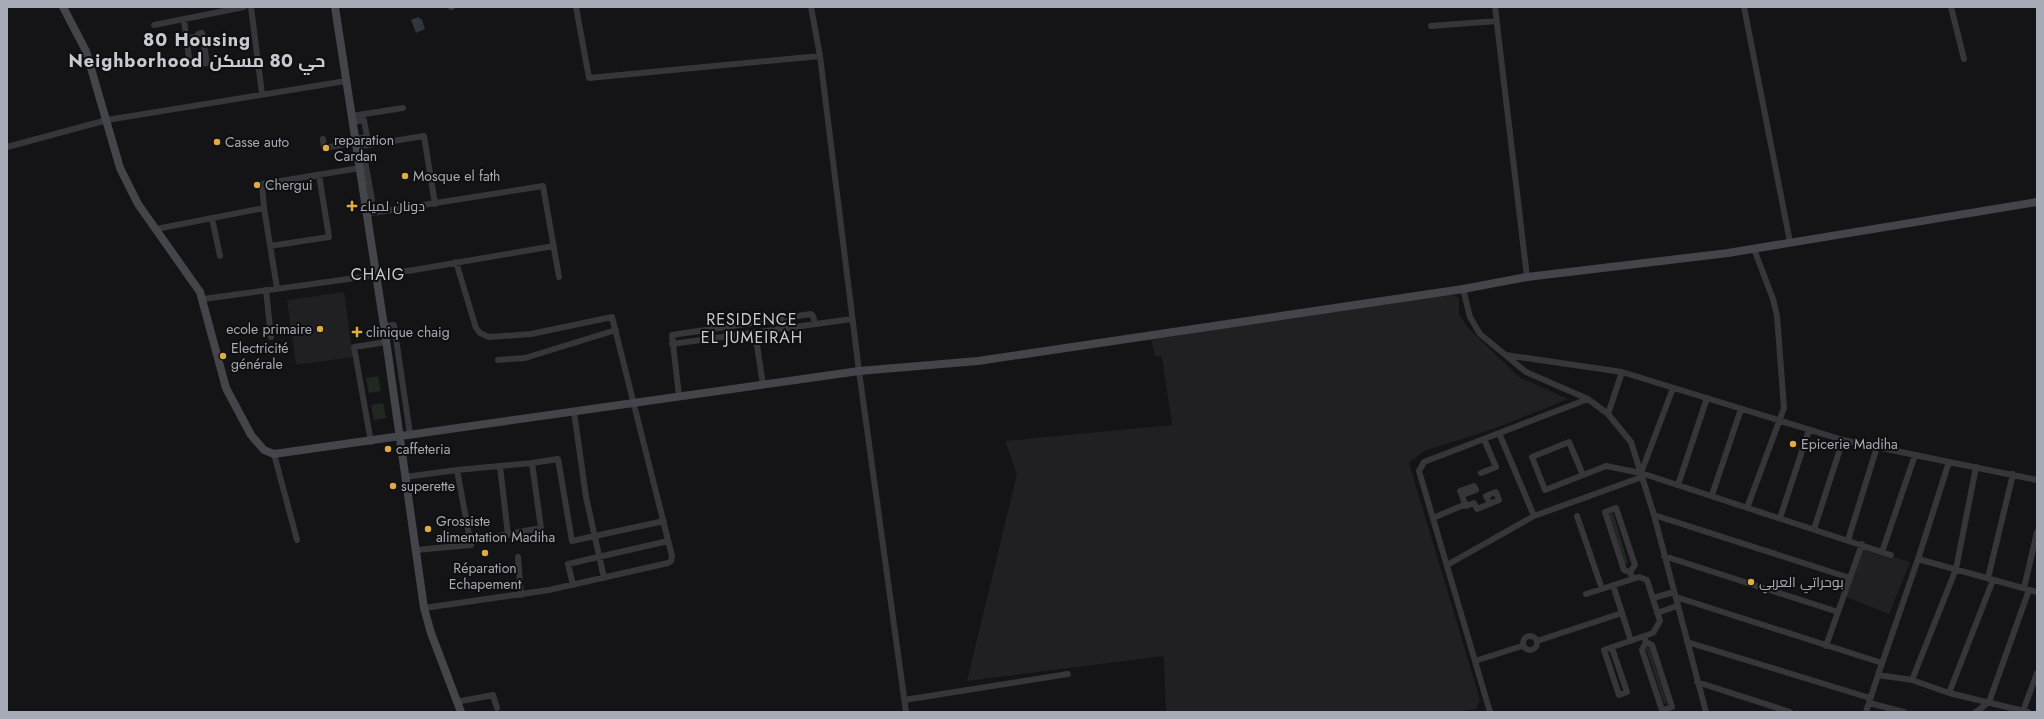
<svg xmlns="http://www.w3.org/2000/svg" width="2044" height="719" viewBox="0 0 2044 719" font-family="Jost,Cairo,sans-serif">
  <rect width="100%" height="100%" fill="#141416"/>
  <path fill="#202023" d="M344,292L353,357L296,365L287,300Z
    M1452,294L1459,298V314L1468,328L1519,377L1568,399L1496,428L1424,451L1409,463L1480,700L1476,709L1451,712H1166L1164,656L967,681L1017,474L1005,441L1172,425L1162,357L1155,356L1151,340L1302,315Z
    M1862,547L1910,562L1889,614L1846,597Z"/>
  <path fill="#212822" d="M378,376L381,391L369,393L366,378Z
    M383,403L386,418L374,420L371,405Z
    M1613,513L1628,563L1625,564L1609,515Z
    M1649,647L1667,703L1664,704L1646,648Z"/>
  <path fill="#2f373d" d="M418,17L422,20L425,29L416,33L411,20Z"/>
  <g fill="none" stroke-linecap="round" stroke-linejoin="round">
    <path stroke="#36363a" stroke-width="6" d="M251,7L262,94
      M451,7H452
      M576,7L589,78L820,56
      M811,7L820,56L859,371L906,712
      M1495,7L1527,277
      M1744,7L1790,242
      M1951,7L1964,59
      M184,20L190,65L207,63L202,33L198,34V37L186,38
      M154,25L244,7
      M1431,26L1497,21
      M351,116L403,108
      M352,122L364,120L367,137L355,139
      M323,139L324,148L356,142
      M7,147L107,120L346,81
      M356,147L424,136L435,204
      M358,156L364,155L372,200L365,201
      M366,214L543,186L559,277
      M212,218L220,256
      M156,229L264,208
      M270,246L329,237L319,175
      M277,288L264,208L262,184L360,168
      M1463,289L1470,317L1480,334L1526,372L1588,399L1608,414L1631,442L1654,515L1706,712
      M266,290L271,337
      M203,299L414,270L554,246
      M384,326L394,325L410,434
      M755,332L763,385
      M672,344L852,319
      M1506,355L1622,372L1843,440L1949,462
      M498,360L525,358L616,330
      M679,396L672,335L811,314L813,316L815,324
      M574,412L586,497L604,578
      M1608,414L1622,372
      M1499,433L1534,516
      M371,442L354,347L387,342
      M274,454L297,540
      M532,463L558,459L572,541L664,521
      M500,466L508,535
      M1481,473L1496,467L1484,439
      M1641,473L1673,388
      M1583,475L1569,442L1532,457L1545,490L1606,466L1641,473L1891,555
      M405,477L457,470L532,463L541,528L470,541
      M1678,485L1707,398
      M1462,495L1476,490L1474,486L1460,491C1462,496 1464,501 1466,506L1474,503L1477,509L1499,500L1496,492L1486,496L1490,504
      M1712,495L1741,409
      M1747,508L1784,408L1777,316L1773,299L1754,249
      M1654,515L1850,578
      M1577,516L1602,589
      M1433,518L1466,504
      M1780,518L1809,430
      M1814,529L1843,440
      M1848,540L1877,447
      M416,550L471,545L457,470
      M1882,552L1915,455
      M1664,556L1838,612
      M518,557L521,595
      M1918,559L1949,462L2037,480
      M1447,565L1534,516L1642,477
      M1630,572L1624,570L1605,512L1616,508L1635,565L1630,572L1633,579
      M1988,578L2013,474
      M573,585L568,564L668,541
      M1613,585L1631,641
      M2024,588L2037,532
      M1586,594L1639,577L1647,580L1660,621L1653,633L1604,650L1619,695L1627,692L1612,648
      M1676,597L1882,663
      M1653,598L1674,592
      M424,608L549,590L668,563L671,561L672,556L612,317L531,334L489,337L480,333L476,328L456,262
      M1657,613L1677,606
      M1523 643a7 7 0 1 1 14 0a7 7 0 1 1-14 0Z
      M1644,637L1646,642L1652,645L1672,707L1662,710L1642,650L1646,642
      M1537,641L1622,613
      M1687,642L1870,698
      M1826,646L1862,544
      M1475,661L1522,646
      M1878,675L1918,559L2037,592
      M1912,680L1956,569L1976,467
      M1697,682L1790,712
      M1949,693L1993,580
      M904,700L1068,674
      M456,702L493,695L497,708
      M1869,703L1904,712
      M2023,711L2037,673
      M1490,712L1419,471L1424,462L1588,399
      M1866,712L1878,675L1912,680L1949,693L2028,712
      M1976,712L1989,702L2029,590"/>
    <path stroke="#44454a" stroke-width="8" d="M63,7L86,51L120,168L138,204L200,292L226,388L251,435L264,450L274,454L859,371L978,361L1463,289L1527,277L1728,253L2037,202
      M335,7L384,326L424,608L431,633L461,712"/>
  </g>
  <g fill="#dfac43" stroke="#0f0f11" stroke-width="1.5">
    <circle cx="217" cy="142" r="4"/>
    <circle cx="326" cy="148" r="4"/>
    <circle cx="405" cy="176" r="4"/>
    <circle cx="257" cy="185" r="4"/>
    <path d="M350 200h4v4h4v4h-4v4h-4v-4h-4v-4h4z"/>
    <circle cx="320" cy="329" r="4"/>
    <path d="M355 326h4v4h4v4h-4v4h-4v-4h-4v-4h4z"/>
    <circle cx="223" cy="356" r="4"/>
    <circle cx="1793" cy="444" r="4"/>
    <circle cx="388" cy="449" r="4"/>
    <circle cx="393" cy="486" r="4"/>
    <circle cx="428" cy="529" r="4"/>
    <circle cx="485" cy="553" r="4"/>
    <circle cx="1751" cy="582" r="4"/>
  </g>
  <g text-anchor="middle" stroke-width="4" stroke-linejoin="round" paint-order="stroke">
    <g font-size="14" fill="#a7abb5" stroke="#0f0f11" text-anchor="start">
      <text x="334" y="145">reparation<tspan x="334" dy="16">Cardan</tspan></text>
      <text x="225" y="147">Casse auto</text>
      <text x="413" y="181">Mosque el fath</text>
      <text x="265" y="190">Chergui</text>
      <text x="360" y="211">دونان لمياء</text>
      <text x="312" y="334" text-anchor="end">ecole primaire</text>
      <text x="366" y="337">clinique chaig</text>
      <text x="231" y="353">Electricité<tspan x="231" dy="16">générale</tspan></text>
      <text x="1801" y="449">Epicerie Madiha</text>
      <text x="396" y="454">caffeteria</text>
      <text x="401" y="491">superette</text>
      <text x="436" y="526">Grossiste<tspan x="436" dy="16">alimentation Madiha</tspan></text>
      <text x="485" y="573" text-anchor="middle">Réparation<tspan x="485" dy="16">Echapement</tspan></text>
      <text x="1759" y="587">بوحراتي العربي</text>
    </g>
    <g font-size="16" letter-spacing="1" fill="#c8cad1" stroke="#0f0f11">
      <text x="378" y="280">CHAIG</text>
      <text x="752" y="325">RESIDENCE<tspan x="752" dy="18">EL JUMEIRAH</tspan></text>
    </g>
    <g font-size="18" font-weight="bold" letter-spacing="1" fill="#c8cad1" stroke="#0f0f11">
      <text x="197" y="46">80 Housing<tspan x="197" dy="21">Neighborhood حي 80 مسكن</tspan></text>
    </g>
  </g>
  <rect width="2044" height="719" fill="none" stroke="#a7abb5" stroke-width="16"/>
</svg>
